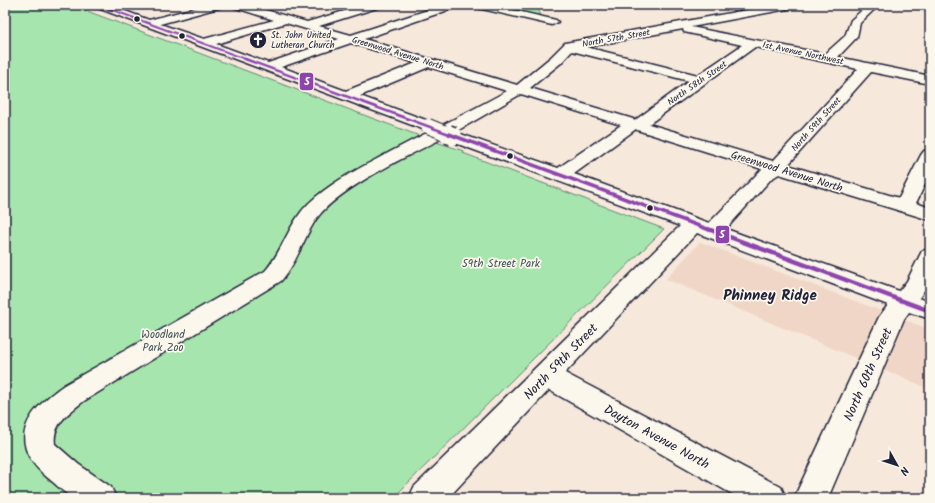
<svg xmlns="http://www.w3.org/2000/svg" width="935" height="503" viewBox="0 0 935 503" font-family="Kalam,sans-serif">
  <rect width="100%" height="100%" fill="#f6e8db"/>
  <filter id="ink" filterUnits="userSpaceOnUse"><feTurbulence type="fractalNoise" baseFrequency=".025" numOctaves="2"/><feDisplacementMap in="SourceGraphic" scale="8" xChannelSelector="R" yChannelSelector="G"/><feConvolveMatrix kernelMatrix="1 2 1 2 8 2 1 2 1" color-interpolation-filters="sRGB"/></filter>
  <g filter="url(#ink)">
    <path fill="#f0d6c6" d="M700,242L926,328L930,317V389L666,279Z"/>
    <path fill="#a6e6ae" stroke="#648474" d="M5,5H71L433,141L464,151L463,153L664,229L393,498H5Z
      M506,5H535L541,15H534L498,7Z"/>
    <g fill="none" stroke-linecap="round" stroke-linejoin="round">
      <defs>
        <path id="minor" d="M94,5H109L149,20L206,5H223L222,7L160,24L204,39L274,20L233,7L232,5H248L307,22L365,5H381L380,7L319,26L351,35L443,5H458L457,7L364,39L517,85L551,57L565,43L775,5H798L793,8L691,27L825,54L845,36L851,20L868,5H879L860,23L857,37L838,57L930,76V84L871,72L788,165L899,198L921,155L924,151L930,150V174L916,203L930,208V220L779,174L771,179L726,229L899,291L907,281L922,251L930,249V282L919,298L930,302V319L909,312L904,319L828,498H794L879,317L888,305L697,233L565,373L781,487L786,498H739L549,390L448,498H409L414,487L680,226L447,140L445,137C410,155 340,187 317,218C303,238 299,260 281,281L84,401C70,412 52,424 55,444L78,464L111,487L116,498C106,498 80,501 73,497C64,494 56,484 48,478C6,443 25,412 64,385L265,271C283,251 289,222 309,203C328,185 352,172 375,160C419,136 464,115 507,91L429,67L360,96L434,123L436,126L434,129L428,131L95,7ZM286,23L339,39L268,63L216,44ZM683,29L684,32L742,45L698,75L586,47ZM351,43L416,63L346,91L281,67ZM755,47L858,69L773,161L649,124ZM572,51L689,81L634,121L633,119L530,88L561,63ZM521,94L621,125L558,168L455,132ZM636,129L637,130L762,169L709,223L574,174Z
          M472,5H491L556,20L558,22L552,25L473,7Z"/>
      </defs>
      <use href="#minor" stroke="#22223b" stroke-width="3"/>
      <use href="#minor" fill="#fbf7ec" fill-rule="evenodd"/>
      <defs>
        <path id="minor-bridge-far1" d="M428,126L450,135"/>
        <path id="minor-bridge" d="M448,134L453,136"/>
      </defs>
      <use href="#minor-bridge-far1" stroke="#22223b" stroke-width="16" stroke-linecap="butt"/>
      <use href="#minor-bridge" stroke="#22223b" stroke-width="21" stroke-linecap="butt"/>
      <use href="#minor-bridge-far1" stroke="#fbf7ec" stroke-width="14"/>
      <use href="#minor-bridge" stroke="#fbf7ec" stroke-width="18"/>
      <defs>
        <path id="bus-1-far3" d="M99,5L248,60"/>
        <path id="bus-1-far2" d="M245,59L452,135"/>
        <path id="bus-1-far1" d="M449,134L710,230"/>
        <path id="bus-1" d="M708,229L930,311"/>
      </defs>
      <use href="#bus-1-far3" stroke="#fbf7ec" stroke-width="3.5"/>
      <use href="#bus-1-far2" stroke="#fbf7ec" stroke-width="4.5"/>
      <use href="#bus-1-far1" stroke="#fbf7ec" stroke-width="6"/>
      <use href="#bus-1" stroke="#fbf7ec" stroke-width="8"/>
      <use href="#bus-1-far3" stroke="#8e44ad" stroke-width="2"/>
      <use href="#bus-1-far2" stroke="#8e44ad" stroke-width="2.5"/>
      <use href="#bus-1-far1" stroke="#8e44ad" stroke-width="3.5"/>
      <use href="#bus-1" stroke="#8e44ad" stroke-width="4.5"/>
    </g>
  </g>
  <defs>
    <symbol id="church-disc" viewBox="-11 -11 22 22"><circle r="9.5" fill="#22223b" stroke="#fbf7ec"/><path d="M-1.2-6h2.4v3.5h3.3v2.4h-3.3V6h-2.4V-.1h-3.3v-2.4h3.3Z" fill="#fff"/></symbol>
  </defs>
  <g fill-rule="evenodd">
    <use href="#church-disc" x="248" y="30" width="20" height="20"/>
  </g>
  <g fill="#22223b" stroke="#fbf7ec" stroke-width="1.5">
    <circle cx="137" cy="19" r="3.5"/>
    <circle cx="182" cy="36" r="3.5"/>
    <circle cx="510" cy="156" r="3.5"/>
    <circle cx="650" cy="208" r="3.5"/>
  </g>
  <g text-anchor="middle" stroke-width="3.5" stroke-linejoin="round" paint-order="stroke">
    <g font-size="9" fill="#22223b" stroke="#fbf7ec" text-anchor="start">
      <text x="271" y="38">St. John United<tspan x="271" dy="10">Lutheran Church</tspan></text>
    </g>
    <g font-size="9" fill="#22223b" stroke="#fbf7ec">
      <text transform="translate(616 38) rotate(-10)" y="3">North 57th Street</text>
      <text transform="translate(398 53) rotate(17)" y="3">Greenwood Avenue North</text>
      <text transform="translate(803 53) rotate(12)" y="3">1st Avenue Northwest</text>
      <text transform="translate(697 83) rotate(-35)" y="3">North 58th Street</text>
      <text transform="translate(816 124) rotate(-48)" y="3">North 59th Street</text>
    </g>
    <g font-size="11" fill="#22223b" stroke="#fbf7ec">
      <text transform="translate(787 171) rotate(17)" y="4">Greenwood Avenue North</text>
    </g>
    <g font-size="11" fill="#435358" stroke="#fbf7ec">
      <text x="501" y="267">59th Street Park</text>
      <text x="163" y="338">Woodland<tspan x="163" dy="13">Park Zoo</tspan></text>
    </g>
    <g font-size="13" fill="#22223b" stroke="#fbf7ec">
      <text transform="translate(560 361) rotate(-46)" y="5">North 59th Street</text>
      <text transform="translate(867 374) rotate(-66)" y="5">North 60th Street</text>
      <text transform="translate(657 436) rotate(29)" y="5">Dayton Avenue North</text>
    </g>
    <g font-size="15" font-weight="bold" fill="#22223b" stroke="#fbf7ec">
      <text x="770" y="300">Phinney Ridge</text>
    </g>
  </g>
  <g stroke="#fbf7ec" stroke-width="1.5">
    <rect x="299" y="72" width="15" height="19" rx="4" fill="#8e44ad"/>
    <rect x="715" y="225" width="15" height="19" rx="4" fill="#8e44ad"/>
  </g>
  <g font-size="11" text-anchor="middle" font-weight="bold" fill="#fff">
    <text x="307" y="85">5</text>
    <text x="722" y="238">5</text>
  </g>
  <rect width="935" height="503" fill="none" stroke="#fbf7ec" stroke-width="20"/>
  <rect x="10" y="10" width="915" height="483" fill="none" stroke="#22223b" stroke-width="1.5" filter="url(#ink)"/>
  <g transform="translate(897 465) rotate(129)" stroke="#fbf7ec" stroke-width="3" paint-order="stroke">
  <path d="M0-3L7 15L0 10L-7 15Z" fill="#22223b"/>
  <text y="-6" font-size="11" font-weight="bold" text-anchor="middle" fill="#22223b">N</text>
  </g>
</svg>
